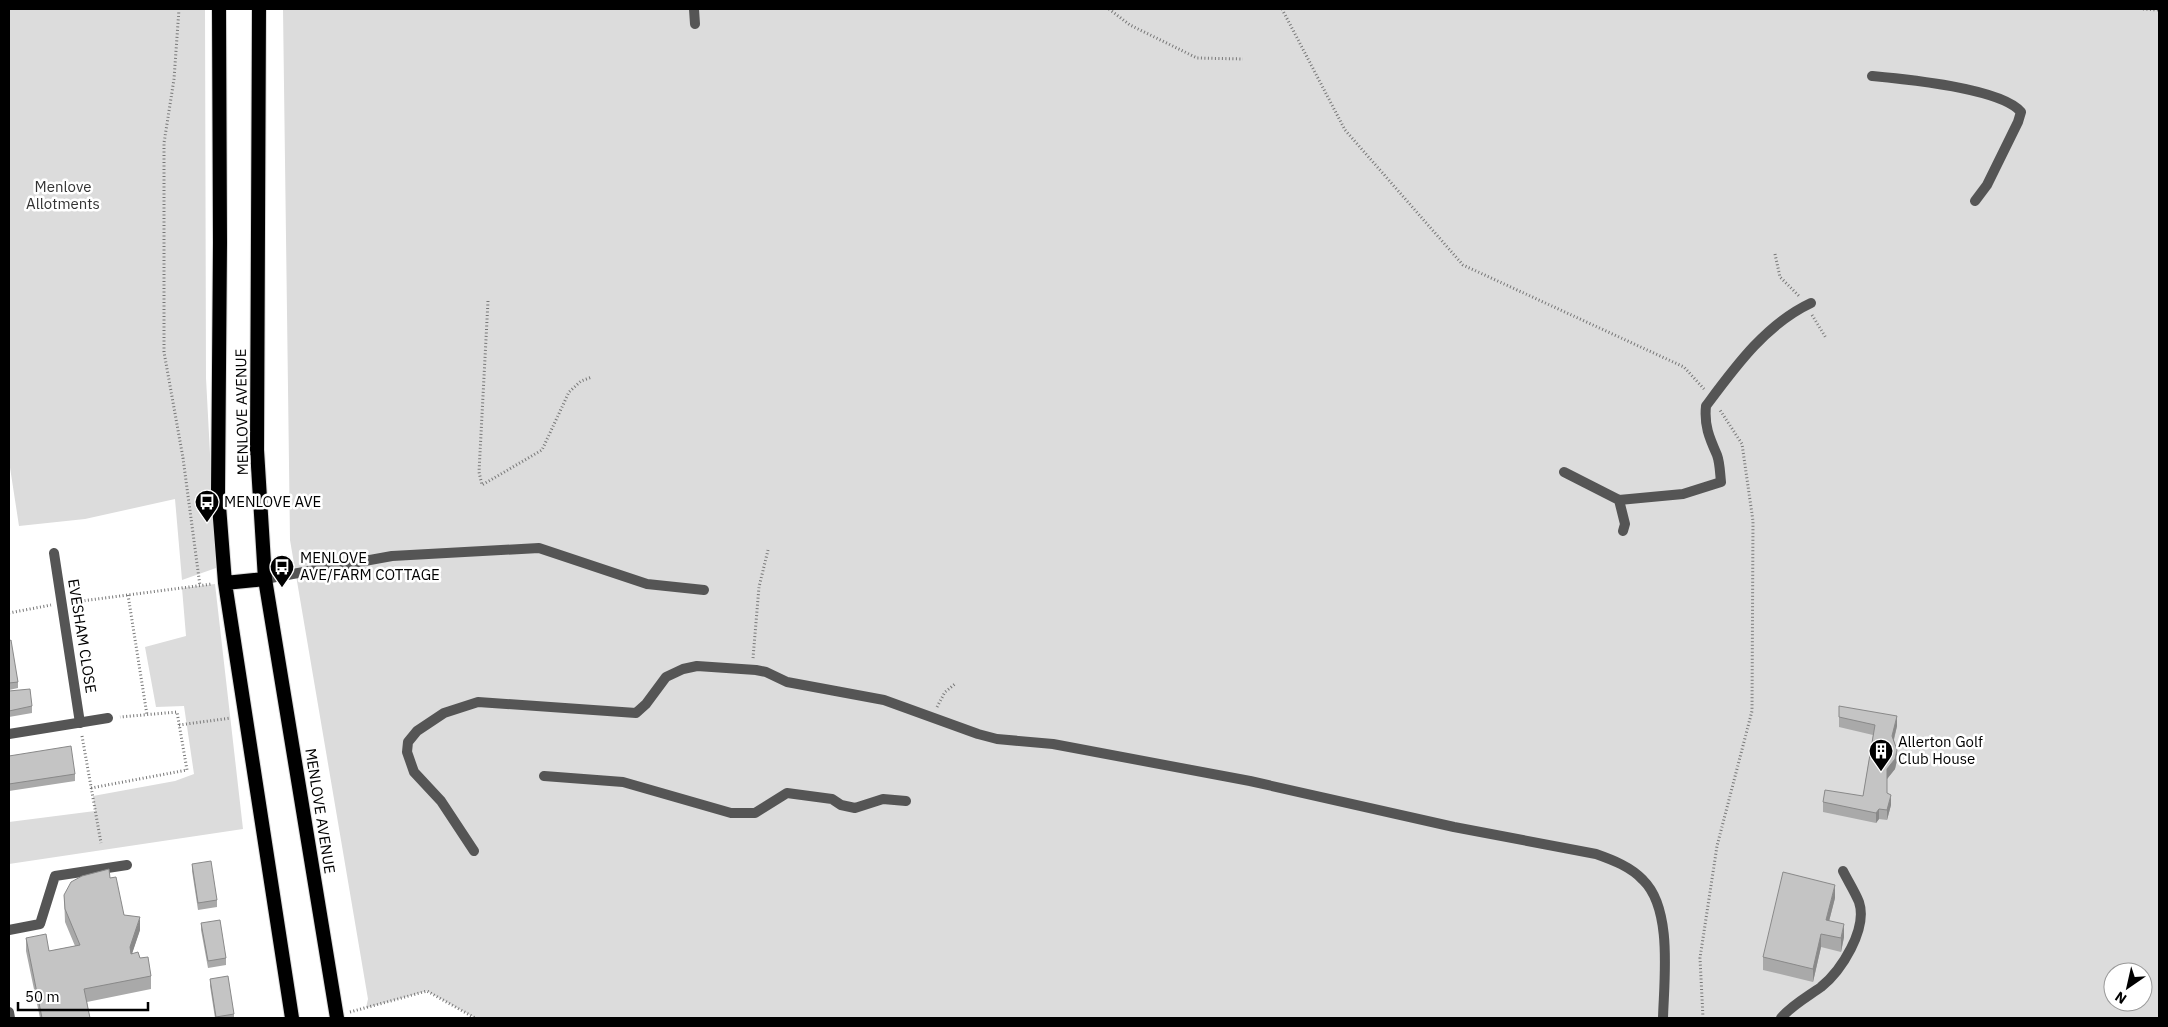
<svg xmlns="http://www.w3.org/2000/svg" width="2168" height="1027" viewBox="0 0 2168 1027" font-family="'IBM Plex Sans',sans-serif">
  <rect width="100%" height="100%" fill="#fff"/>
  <path fill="#dcdcdc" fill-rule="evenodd" d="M9,9H205L206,378L216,568L182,580L175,499L85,519L19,526L9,461Z
    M283,9H2159V1018H475L427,991L366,1008L368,999L290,540ZM2113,972H2143V1002H2113Z
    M215,584L243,829L9,864V822L95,811L93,796L175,781L194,774L184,706L156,707L145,647L186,636L182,588Z"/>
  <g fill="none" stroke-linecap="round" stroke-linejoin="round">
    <defs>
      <path id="trunk" d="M219,9L220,243L218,493L225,583L292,1018
        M259,9L257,450L265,579L337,1018
        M225,583L265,579"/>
    </defs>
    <use href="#trunk" stroke="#dbdbdb" stroke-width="16"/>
    <path stroke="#777" stroke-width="3" stroke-dasharray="1 2.5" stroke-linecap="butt" d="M179,9L174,79L164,143V352L183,458L200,586
      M1109,9L1130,25L1197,58L1243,59
      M1282,9L1345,130L1463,265L1684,367L1704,389
      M2143,9L2159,10
      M1775,254L1780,277L1799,296
      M488,301L479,472L482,485L542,450L569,392L581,381L592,377
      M1812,315L1826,338
      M128,595L147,715
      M74,602L212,584
      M9,613L51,605
      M753,658L759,587L768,550
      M937,707L945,692L955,684
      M179,725L231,718
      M82,736L101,843
      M91,788L187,770L177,712L120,717
      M350,1012L427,991L475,1018
      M1703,1018L1700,958L1717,846L1752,711L1753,521L1742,444L1720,410"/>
    <path stroke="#555" stroke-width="10" d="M694,9L695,24
      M1872,76C1904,79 2001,88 2021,112L2018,122L1987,185L1975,201
      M1564,472L1619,500L1683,494L1721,482C1720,474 1720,463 1717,455C1709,437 1704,425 1706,406C1735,367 1766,324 1811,303
      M1619,500L1625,524L1623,531
      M54,553L80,723
      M544,776L623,782L731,813H755L787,793L832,799L841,805L855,808L883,799L906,801
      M474,851L441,801L414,772L407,752L408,742L417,731L444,713L478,702L636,713L646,704L666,677L683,669L697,666L756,670L766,672L787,682L884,700L978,734L997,739L1053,744L1250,781L1454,827L1596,854C1613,860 1631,867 1643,880C1673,909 1664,980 1663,1018
      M9,930L40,924L55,876L127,865
      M1781,1018C1792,1005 1807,997 1821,987C1841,971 1868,929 1859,902C1855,892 1848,881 1843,871"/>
    <path stroke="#555" stroke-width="10" d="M265,579L392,556L539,548L647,584L704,590
      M9,734L108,718
      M9,1012L10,1018"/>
    <use href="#trunk" stroke="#000" stroke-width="14"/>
  </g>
  <path fill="#a9a9a9" d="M9,641L18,682V688L9,690Z
    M9,691L32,706V713L9,717Z
    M1839,717L1897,726L1894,740L1897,760L1895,769L1887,779V793L1891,805L1887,820L1879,819L1876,823L1823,812V802L1863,796L1873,735L1839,727Z
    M9,756L75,774V781L9,791Z
    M192,864L217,900V907L198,910L192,871Z
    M110,878L124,915L140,930L132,953L140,958L151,976V989L87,1002L90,1018H40L26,951V938L49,951L75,946L65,922L64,895Z
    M1835,898L1829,921L1844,937L1841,952L1821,947L1813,982L1763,970V957Z
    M201,923L226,958V965L208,968L201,930Z
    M210,979L234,1014V1018H215L210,986Z"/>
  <path fill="#898989" d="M1897,716V726L1892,746V736Z
    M1897,750V760L1895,769L1887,779V769Z
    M1891,795V805L1887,820V810Z
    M1879,809V819L1876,823V813Z
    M1835,885V898L1826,933V920Z
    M140,917V930L130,960V947Z
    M1844,924V937L1841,952V938Z
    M1821,934V947L1813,982V969Z"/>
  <path fill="#c4c4c4" stroke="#898989" d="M11,640L18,682L9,683V641Z
    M30,689L32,706L9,711V691Z
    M1839,706L1897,716L1892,736L1897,750L1895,759L1887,769V793L1891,795L1887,810L1879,809L1876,813L1823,802L1825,790L1863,796L1875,725L1839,717Z
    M71,746L75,774L9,784V756Z
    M211,861L217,900L198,903L192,864Z
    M109,869L110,878L116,877L124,915L140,917L130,947L131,954L138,952L140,958L148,957L151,976L84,989L90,1018H42L26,938L46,934L49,951L80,945L65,909L64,895L71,882L82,876Z
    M1783,872L1835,885L1826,920L1844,924L1841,938L1821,934L1813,969L1763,957Z
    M220,920L226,958L208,961L201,923Z
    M228,976L234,1014L216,1017L210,979Z"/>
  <defs>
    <symbol id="bus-pin" viewBox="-11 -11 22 30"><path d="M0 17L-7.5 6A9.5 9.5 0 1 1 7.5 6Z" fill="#000" stroke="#fff"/><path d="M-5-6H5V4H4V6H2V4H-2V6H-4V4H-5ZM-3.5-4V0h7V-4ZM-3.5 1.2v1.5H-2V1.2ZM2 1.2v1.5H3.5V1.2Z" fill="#fff"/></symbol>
    <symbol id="building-pin" viewBox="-11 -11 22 30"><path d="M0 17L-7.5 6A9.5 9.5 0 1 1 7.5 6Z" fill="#000" stroke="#fff"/><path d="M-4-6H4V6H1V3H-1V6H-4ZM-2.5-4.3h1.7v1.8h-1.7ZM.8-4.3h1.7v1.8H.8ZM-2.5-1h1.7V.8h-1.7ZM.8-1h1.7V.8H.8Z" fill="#fff"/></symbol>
  </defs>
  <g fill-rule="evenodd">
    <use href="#bus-pin" x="193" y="488" width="28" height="38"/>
    <use href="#bus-pin" x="268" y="553" width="28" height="38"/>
    <use href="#building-pin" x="1867" y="737" width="28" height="38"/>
  </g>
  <g text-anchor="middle" stroke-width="5" stroke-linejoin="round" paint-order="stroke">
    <g font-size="15" fill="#333" stroke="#fff">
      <text x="63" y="192">Menlove<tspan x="63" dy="17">Allotments</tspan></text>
    </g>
    <g font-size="15" fill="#000" stroke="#fff">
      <text transform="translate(242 412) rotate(-91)" y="5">MENLOVE AVENUE</text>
      <text transform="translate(82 636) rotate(81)" y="5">EVESHAM CLOSE</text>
      <text transform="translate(320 811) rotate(81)" y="5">MENLOVE AVENUE</text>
    </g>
    <g font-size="15" fill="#000" stroke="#fff" text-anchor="start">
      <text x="224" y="507">MENLOVE AVE</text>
      <text x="300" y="563">MENLOVE<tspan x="300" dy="17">AVE/FARM COTTAGE</tspan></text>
      <text x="1898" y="747">Allerton Golf<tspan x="1898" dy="17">Club House</tspan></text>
    </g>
  </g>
  <rect width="2168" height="1027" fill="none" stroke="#000000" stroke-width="20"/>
  <g transform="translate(2128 987) rotate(214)"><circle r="24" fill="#ffffff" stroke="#999999"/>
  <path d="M0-4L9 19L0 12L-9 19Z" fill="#000000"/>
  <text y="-8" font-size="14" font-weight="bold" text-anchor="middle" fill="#000000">N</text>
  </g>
  <path d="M18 1002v8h130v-8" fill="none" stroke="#000000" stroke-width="2.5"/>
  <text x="25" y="1002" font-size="15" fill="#000000" stroke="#ffffff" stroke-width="4" paint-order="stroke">50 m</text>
</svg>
